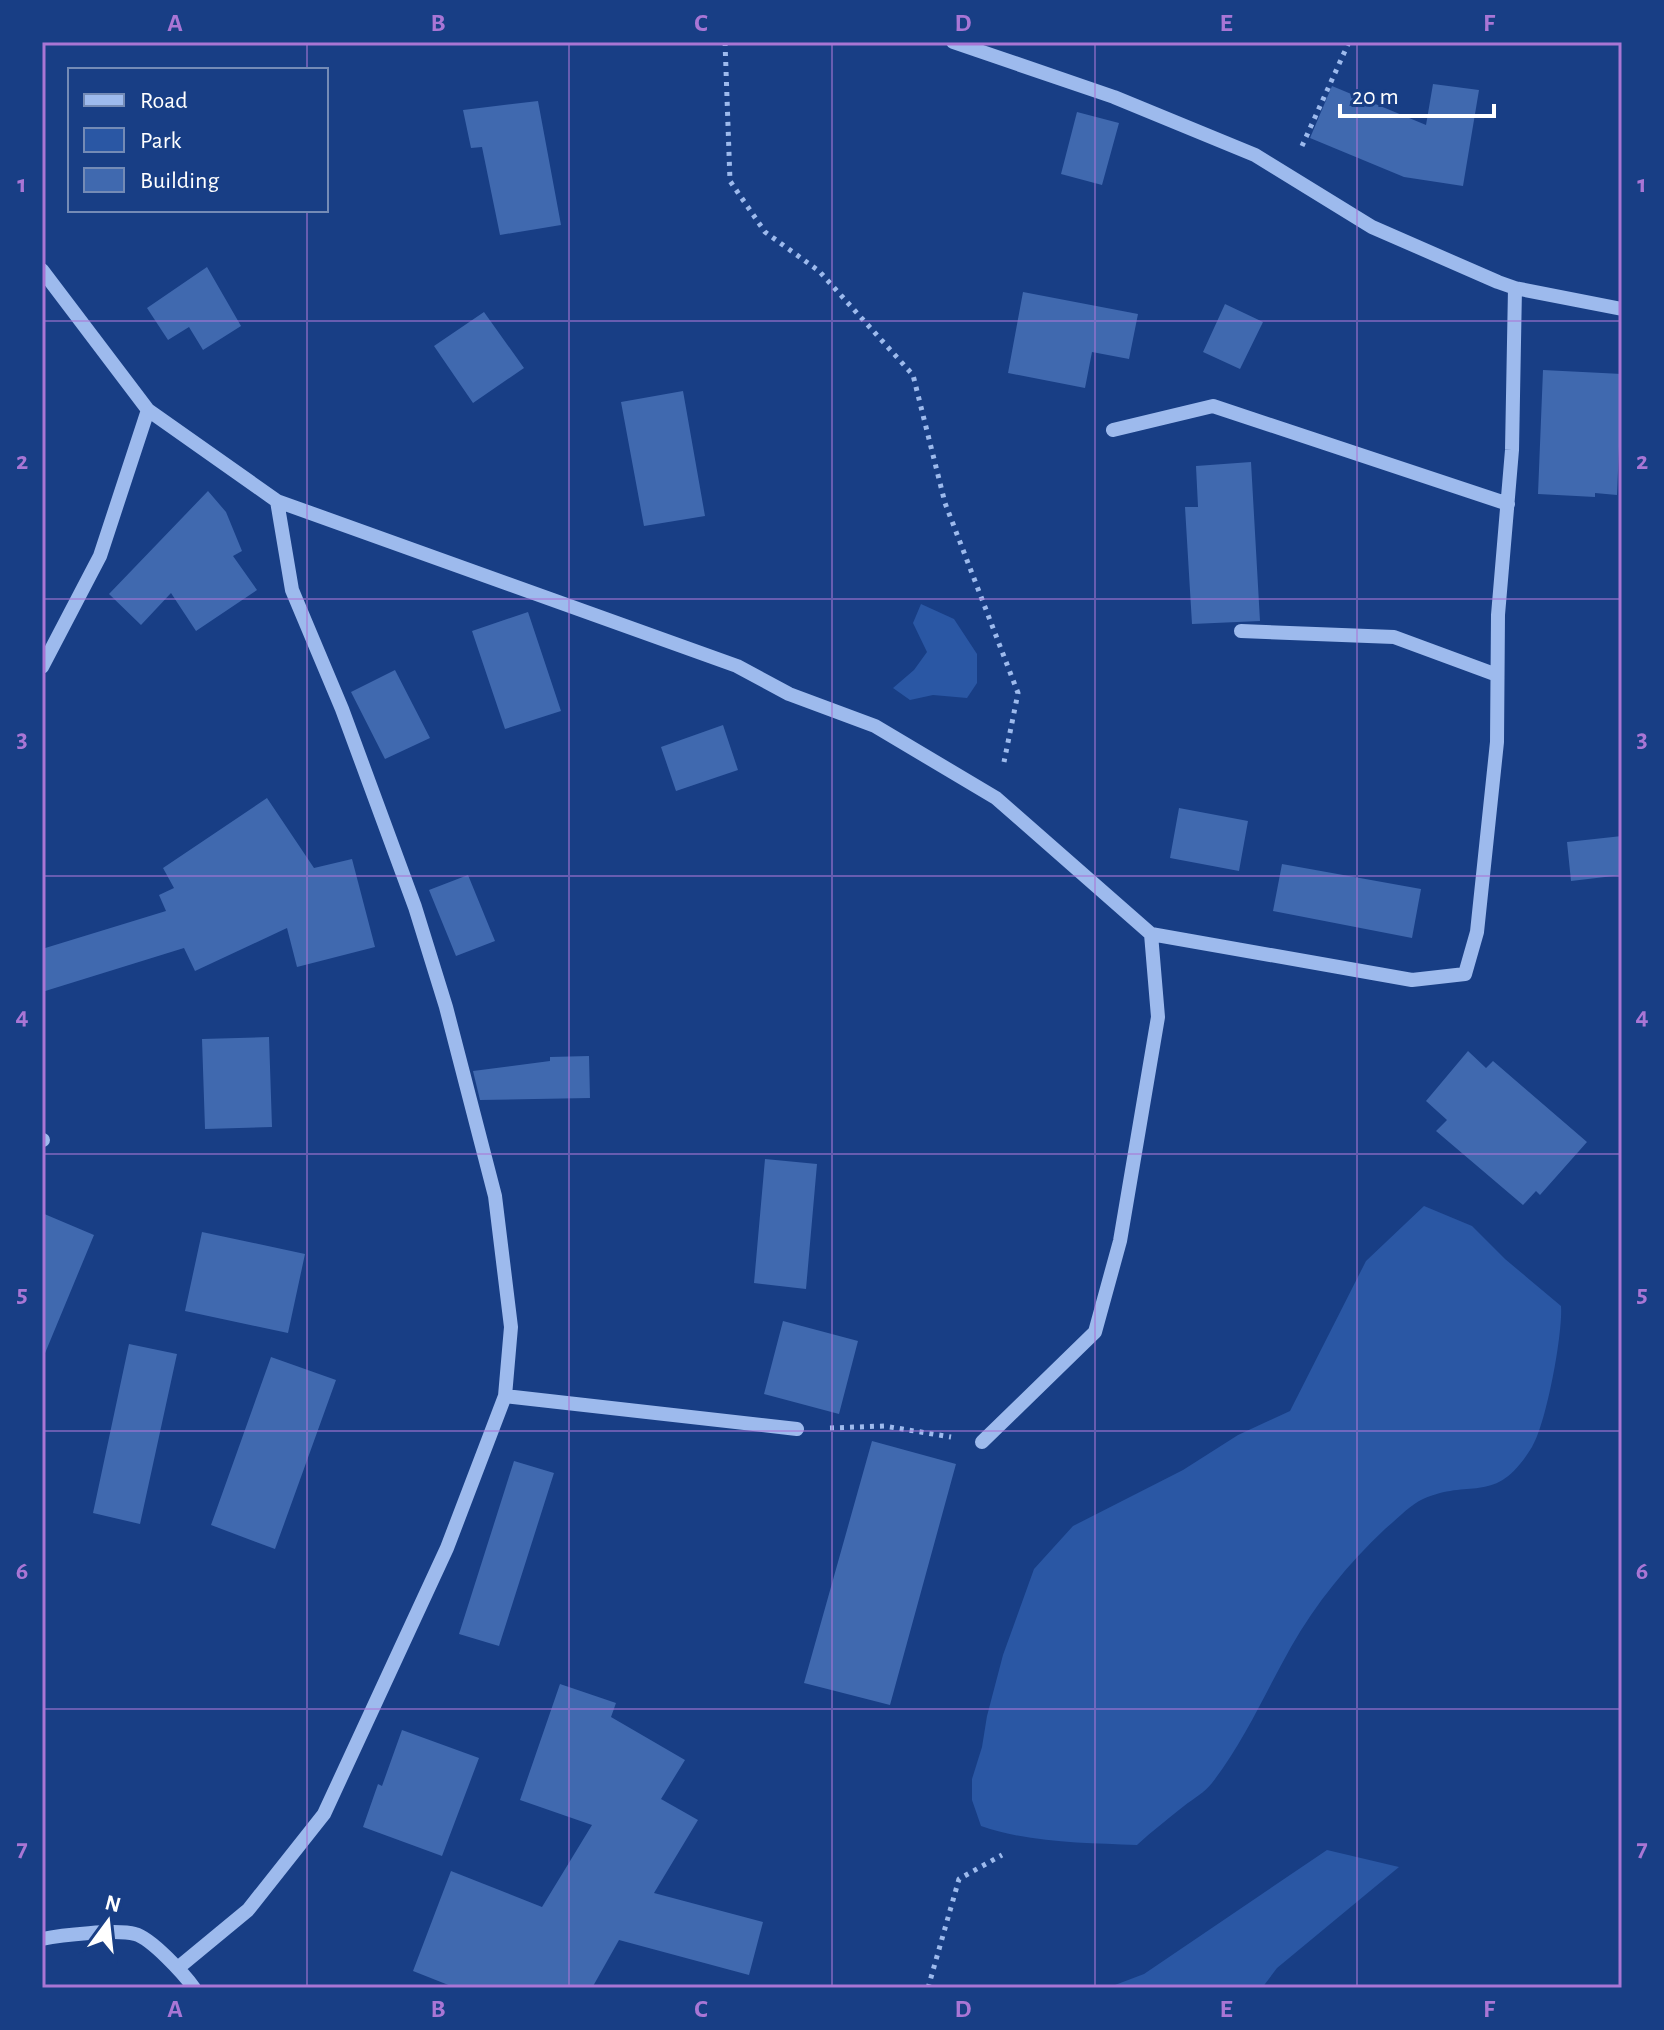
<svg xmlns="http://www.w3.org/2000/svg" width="1664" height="2030" viewBox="0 0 1664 2030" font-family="'Alegreya Sans',sans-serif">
  <rect width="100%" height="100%" fill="#183e85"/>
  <path fill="#2a57a4" d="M921,604L954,619L977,654V683L967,698L933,695L910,700L893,688L914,670L927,652L913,623Z
    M1424,1206L1472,1226L1505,1259L1561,1306C1563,1334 1546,1425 1532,1447C1495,1507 1472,1477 1423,1499C1410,1505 1396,1520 1385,1529C1348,1564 1316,1603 1291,1647C1265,1693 1244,1742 1212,1783C1205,1792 1193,1799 1184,1806C1168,1819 1152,1831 1137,1845C1085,1843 1030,1843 981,1826L972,1800V1779L982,1747L987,1716L1003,1655L1034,1569L1073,1526L1183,1470L1238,1435L1290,1411L1366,1261Z
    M1327,1850L1399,1867L1277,1968L1262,1988H1107L1144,1974Z"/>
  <path fill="#4069af" d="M1433,84L1479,90L1463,186L1404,177L1310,138L1332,86L1426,125Z
    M538,101L561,225L500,235L482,147L471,148L463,110Z
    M1077,112L1119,123L1102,185L1061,174Z
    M207,267L241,326L203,350L189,327L168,340L147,308Z
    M1023,292L1138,314L1129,359L1092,352L1085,388L1008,373Z
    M1225,304L1263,322L1240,369L1203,352Z
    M484,312L524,368L473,403L434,346Z
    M1543,370L1622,374L1617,495L1595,493V497L1538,494Z
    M683,391L705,516L644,526L621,402Z
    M1251,462L1260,621L1192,624L1185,507H1198L1196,466Z
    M208,491L226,512L242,551L233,556L257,590L196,631L171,593L141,625L109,594Z
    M528,612L561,711L505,729L472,631Z
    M395,670L430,738L385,759L351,692Z
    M723,725L738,770L676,791L661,747Z
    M267,798L314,868L352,859L375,947L297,967L287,928L195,971L184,948L42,992V949L166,911L159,895L174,888L163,868Z
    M1179,808L1248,821L1239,871L1170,858Z
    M1622,836V875L1571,881L1567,842Z
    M1282,864L1421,889L1412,938L1273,911Z
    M468,875L495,941L456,956L429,890Z
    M269,1037L272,1127L205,1129L202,1039Z
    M1468,1051L1486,1068L1493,1061L1587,1142L1540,1195L1536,1191L1523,1205L1436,1131L1447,1120L1426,1101Z
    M589,1056L590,1098L480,1100L473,1071L550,1061V1057Z
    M765,1159L817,1164L806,1289L754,1283Z
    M42,1213L94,1235L43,1358H42Z
    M202,1232L305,1254L288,1333L185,1311Z
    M783,1321L858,1341L839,1414L764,1394Z
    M129,1344L177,1354L140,1524L93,1513Z
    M271,1357L336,1380L275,1549L211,1525Z
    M872,1441L956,1464L890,1705L804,1683Z
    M514,1461L554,1473L499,1646L459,1634Z
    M560,1684L616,1703L611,1717L685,1760L661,1799L698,1820L654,1893L763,1922L749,1975L619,1940L592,1988H456L413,1971L451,1871L542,1907L592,1825L520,1800Z
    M402,1730L479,1758L442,1856L363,1827L378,1784L382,1786Z"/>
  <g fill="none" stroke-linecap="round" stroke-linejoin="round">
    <path stroke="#9dbaed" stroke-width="5" stroke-dasharray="4 6" stroke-linecap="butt" d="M725,42L730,181L765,232L819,271L913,375L945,503L1018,693L1004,762
      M1302,146L1349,42
      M830,1428L884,1426L951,1437
      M928,1988L959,1879L1002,1855"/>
    <path stroke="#9dbaed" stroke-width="14" d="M953,42L1114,97L1255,155L1372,227L1498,282L1515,288L1622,309
      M42,270L148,410L100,556L42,667
      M148,410L277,501L737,666L789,694L875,726L996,798L1151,934L1412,980L1465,974L1477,932L1497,742L1498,615L1512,450L1515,288
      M1113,430L1213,406L1508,504
      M1241,631L1394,637L1497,675
      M42,1140H43
      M505,1396L797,1429
      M982,1442L1095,1332L1120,1241L1158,1017L1151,934
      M42,1939C61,1935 117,1929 135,1934C151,1938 184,1974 194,1988
      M179,1967L248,1910L324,1814L447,1548L505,1396L511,1327L495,1196L446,1007L415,907L342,709L292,590L277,501"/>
  </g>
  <path fill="none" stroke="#a976d5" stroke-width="2" stroke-opacity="0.55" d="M307,42V70M569,42V1988M832,42V1988M1095,42V1988M1357,42V1988M307,210V1988M42,321H1622M42,599H1622M42,876H1622M42,1154H1622M42,1431H1622M42,1709H1622"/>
  <rect width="1664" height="2030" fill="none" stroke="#183e85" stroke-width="88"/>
  <rect x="68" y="68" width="260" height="144" fill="#183e85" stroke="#748bb6" stroke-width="2"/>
  <rect x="84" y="94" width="40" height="12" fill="#9dbaed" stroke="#748bb6" stroke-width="2"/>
  <text x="140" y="108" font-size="24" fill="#ffffff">Road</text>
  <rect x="84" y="128" width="40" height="24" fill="#2a57a4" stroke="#748bb6" stroke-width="2"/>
  <text x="140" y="148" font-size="24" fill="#ffffff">Park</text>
  <rect x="84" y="168" width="40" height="24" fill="#4069af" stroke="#748bb6" stroke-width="2"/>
  <text x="140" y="188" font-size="24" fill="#ffffff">Building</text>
  <g transform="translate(108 1922) rotate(15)" stroke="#183e85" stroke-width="6" paint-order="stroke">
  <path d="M0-6L14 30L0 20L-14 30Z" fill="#ffffff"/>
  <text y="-12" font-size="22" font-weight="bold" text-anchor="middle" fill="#ffffff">N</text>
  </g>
  <path d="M1340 104v12h154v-12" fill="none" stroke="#ffffff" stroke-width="4"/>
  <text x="1352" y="104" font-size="24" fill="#ffffff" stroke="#183e85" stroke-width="6" paint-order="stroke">20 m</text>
  <rect x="44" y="44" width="1576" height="1942" fill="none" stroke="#a976d5" stroke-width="3"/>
  <g font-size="26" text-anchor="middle" font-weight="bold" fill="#a976d5">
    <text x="175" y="31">A</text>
    <text x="438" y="31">B</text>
    <text x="701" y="31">C</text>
    <text x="963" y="31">D</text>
    <text x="1226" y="31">E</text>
    <text x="1489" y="31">F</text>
    <text x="22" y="192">1</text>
    <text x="1642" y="192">1</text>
    <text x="22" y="469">2</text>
    <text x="1642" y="469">2</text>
    <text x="22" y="747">3</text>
    <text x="1642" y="747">3</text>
    <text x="22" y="1024">4</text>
    <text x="1642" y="1024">4</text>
    <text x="22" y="1302">5</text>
    <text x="1642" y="1302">5</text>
    <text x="22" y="1579">6</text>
    <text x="1642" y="1579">6</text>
    <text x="22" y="1856">7</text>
    <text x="1642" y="1856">7</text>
    <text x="175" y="2017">A</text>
    <text x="438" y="2017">B</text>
    <text x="701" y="2017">C</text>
    <text x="963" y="2017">D</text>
    <text x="1226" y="2017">E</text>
    <text x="1489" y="2017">F</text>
  </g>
</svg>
